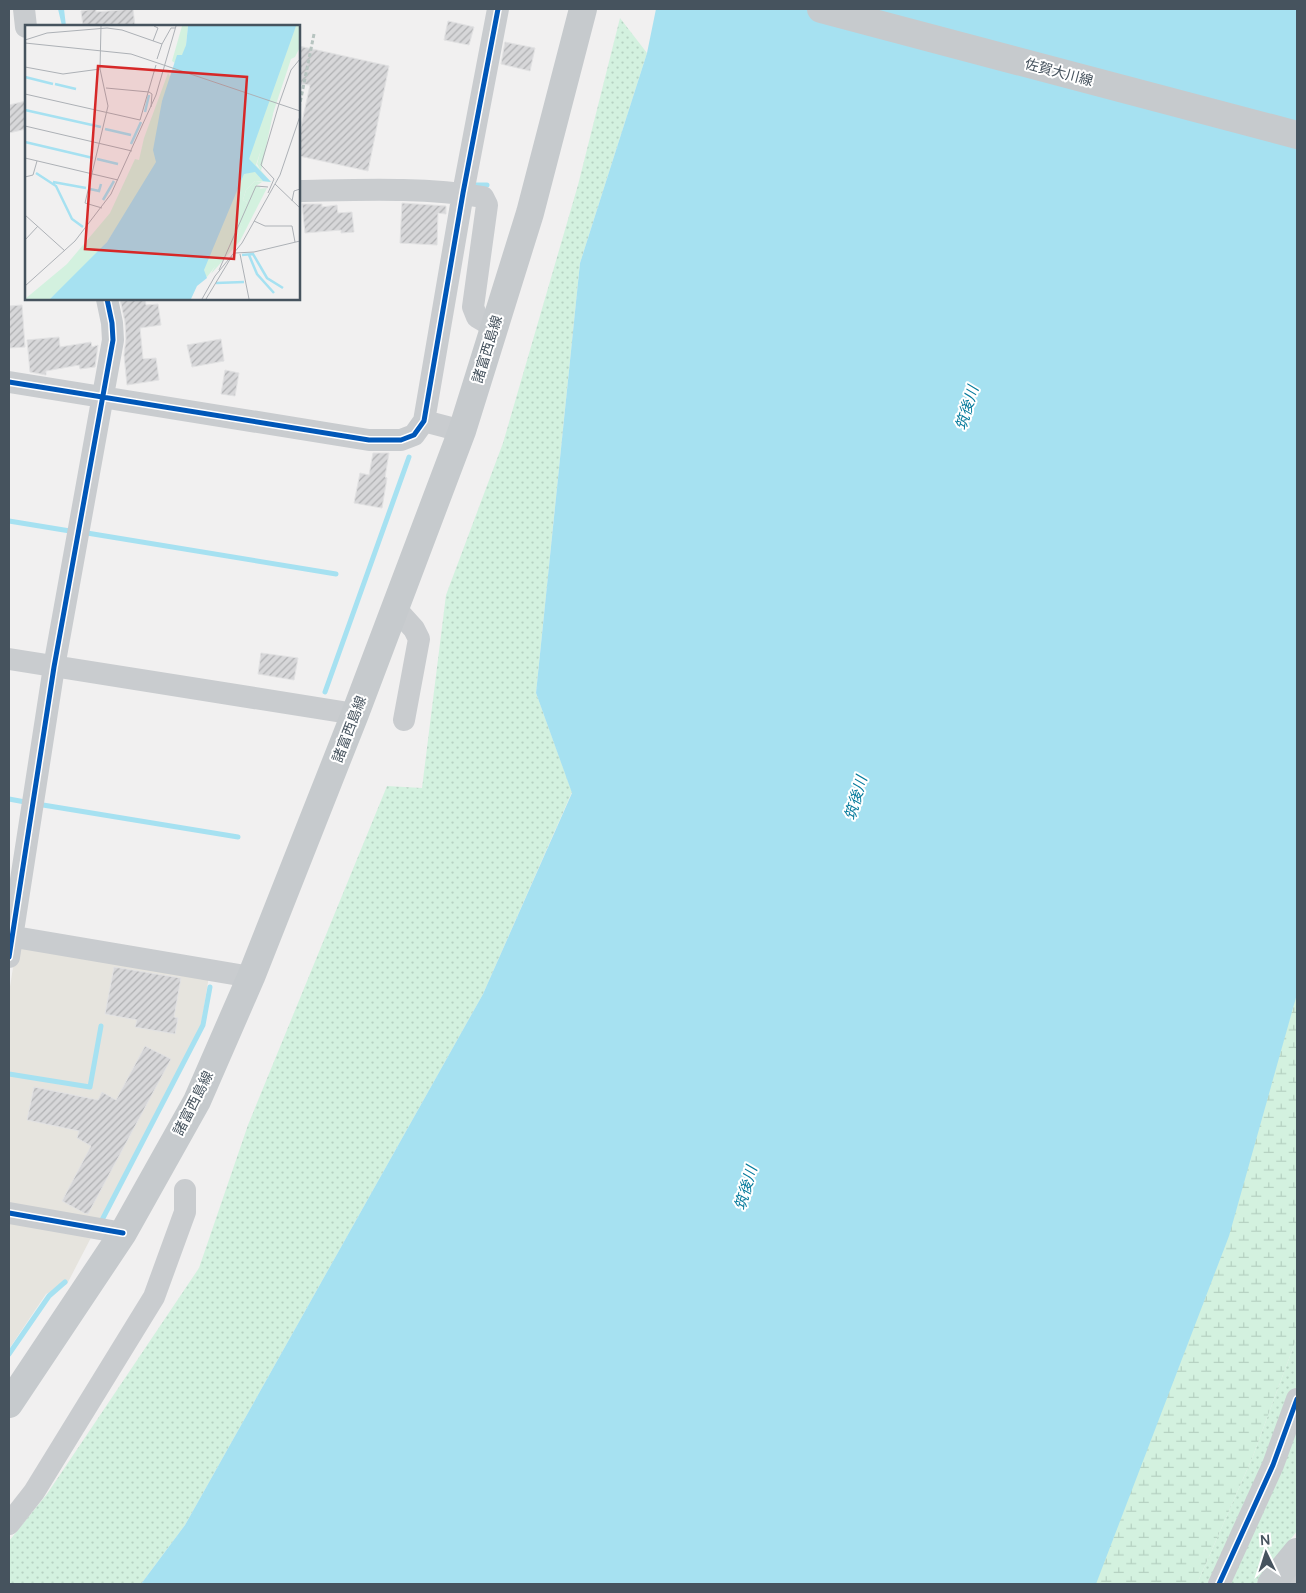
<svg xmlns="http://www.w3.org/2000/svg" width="1306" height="1593" viewBox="0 0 1306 1593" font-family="Manrope,'Noto Sans JP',sans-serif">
  <defs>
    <pattern id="grass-dots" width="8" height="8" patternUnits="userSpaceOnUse" patternTransform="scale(1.25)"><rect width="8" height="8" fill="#d3f1df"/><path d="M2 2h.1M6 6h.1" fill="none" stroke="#b6d1c2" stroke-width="1.8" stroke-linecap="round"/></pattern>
    <pattern id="wetland-marsh" width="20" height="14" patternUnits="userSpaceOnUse" patternTransform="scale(1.25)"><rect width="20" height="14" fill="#d3f1df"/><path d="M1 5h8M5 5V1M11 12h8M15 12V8" fill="none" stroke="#b6d1c2"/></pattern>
    <pattern id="building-hatch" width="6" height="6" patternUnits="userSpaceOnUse" patternTransform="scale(1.25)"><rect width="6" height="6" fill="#d7d7d9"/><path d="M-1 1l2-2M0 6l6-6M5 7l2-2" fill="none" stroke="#b0b1b3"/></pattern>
  </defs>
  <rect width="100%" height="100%" fill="#f1f0f0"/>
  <path fill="#e6e4de" d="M17,942L209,976L201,1025L67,1284L46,1294L9,1349V993Z"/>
  <path fill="url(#grass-dots)" d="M620,18L647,53L580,263L536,693L572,792L483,994L185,1525L141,1584H9V1541L47,1494L199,1268L248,1125L387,786L422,788L446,595L503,443L578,185Z
    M1297,1337V1390L1214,1584H1197L1253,1456Z
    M1297,1413V1531L1256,1584H1223Z"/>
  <path fill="url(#wetland-marsh)" d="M1297,797V1337L1253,1456L1197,1584H1049Z"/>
  <path fill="#a6e1f1" d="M58,9H64L66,26H62Z
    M656,9H1297V994L1229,1236L1096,1584H141L185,1525L483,994L572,793L536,693L580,263L647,53Z"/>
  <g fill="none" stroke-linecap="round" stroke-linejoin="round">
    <path stroke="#a6e1f1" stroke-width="5" d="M472,185H487
      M9,521L70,531
      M87,533L336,574
      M325,692L409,457
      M9,799L25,802
      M43,805L238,837
      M9,1074L90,1087L101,1026
      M102,1220L203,1025L210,987
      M9,1354L49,1296L65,1282"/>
  </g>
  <path fill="url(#building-hatch)" stroke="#e2e2e3" d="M96,9V12L133,9L135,26H83L81,11Z
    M448,21L474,27L469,45L444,40Z
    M505,42L535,48L530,71L501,64Z
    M299,46L389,66L368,171L299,156V136L310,85L299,84Z
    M26,101V129L9,133V105Z
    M402,203L446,206V214L438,213L437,245L400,243Z
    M302,204H322V207L337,205L338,213L352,212L354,232L341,233V230L305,233Z
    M120,299H145L146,305L158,304L161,325L140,328L143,359L156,358L159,380L127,385L124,355L126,339L125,322Z
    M22,305L25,347L9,348V306Z
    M59,337L60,347L91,342L92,347L98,345L95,367L80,369L79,365L46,371V375L30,372L27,340Z
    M221,339L224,361L192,367L187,345Z
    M225,370L239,373L235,396L221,394Z
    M373,453H389L385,477L387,478L382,508L354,503L360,473L369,475Z
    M261,653L298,658L294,680L258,674Z
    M114,967L181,978L174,1017L178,1018L175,1034L135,1027L137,1020L105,1014Z
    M145,1046L171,1059L88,1214L84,1213L62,1201L91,1146L77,1138L79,1131L27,1120L34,1087L98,1100L102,1092L116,1100Z"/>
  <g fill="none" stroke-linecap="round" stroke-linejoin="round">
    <path stroke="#b7c4c0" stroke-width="3" stroke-dasharray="4 2.5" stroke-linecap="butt" d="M299,108L314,34"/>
    <path stroke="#c9cccf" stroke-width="22" d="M24,9L26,27
      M299,191C359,190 423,187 483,197L487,205L473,307L477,317L494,327
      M9,382L369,440H401L414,435L424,421L463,193L498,9
      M424,421L462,431
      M395,608L414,629L419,639L404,720
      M9,659L355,714
      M9,936L251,977
      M9,957L54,667L113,340L112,323L107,299
      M9,1213L123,1233
      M9,1524L34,1492L154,1297L185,1212V1190
      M1286,1565L1294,1581L1293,1584
      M1219,1584L1273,1465L1297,1399"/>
    <path stroke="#c6cacd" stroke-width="28" d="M821,9L1297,135
      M9,1404L123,1233L197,1101L251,977L355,714L462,431L530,213L583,9
      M1271,1584L1297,1552"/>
    <defs>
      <path id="cycleway" d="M9,382L369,440H401L414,435L424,421L463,193L498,9
        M9,957L54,667L113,340L112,323L107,299
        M9,1213L123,1233
        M1219,1584L1273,1465L1297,1399"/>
    </defs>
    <use href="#cycleway" stroke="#fff" stroke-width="8"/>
    <use href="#cycleway" stroke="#0057b8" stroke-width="5"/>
  </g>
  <g text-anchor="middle" stroke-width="4" stroke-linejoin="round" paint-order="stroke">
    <g font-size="14" fill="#46535e" stroke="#fff">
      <text transform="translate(1059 72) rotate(15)" y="5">佐賀大川線</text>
      <text transform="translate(487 349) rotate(-73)" y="5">諸富西島線</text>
      <text transform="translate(349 729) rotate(-69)" y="5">諸富西島線</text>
      <text transform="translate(193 1103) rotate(-63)" y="5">諸富西島線</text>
    </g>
    <g font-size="15" font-style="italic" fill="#067b9c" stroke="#fff">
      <text transform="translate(967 408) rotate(-73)" y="5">筑後川</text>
      <text transform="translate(856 798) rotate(-74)" y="5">筑後川</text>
      <text transform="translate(746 1188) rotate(-74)" y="5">筑後川</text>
    </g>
  </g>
  <g transform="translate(25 25)">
    <rect width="275" height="275" fill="#f1f0f0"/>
    <path d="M143,48L146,53L137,76L132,137L120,159L82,217L60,243L25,274H0L42,239L85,188L110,134L114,135L119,113ZM246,88L248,89L236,146L232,139ZM230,156L237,157L231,161H236L211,213L215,216L186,249L222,177L218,175L221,165Z" fill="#d3f1df"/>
    <path d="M157,1H163L161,20L128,125L137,76L146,53L150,38L147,36ZM261,1H275V22L270,32L266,34L231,140L246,157L230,156L221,165L218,175L222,177L217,190L195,235L182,252L174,246L216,139Z" fill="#d3f1df"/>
    <path d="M242,163L215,216L211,214L232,164Z" fill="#d3f1df"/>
    <path d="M163,1H271L224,134L246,157L238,156L230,147L219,149L179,245L182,253L172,261L166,274H25L82,217L131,137L128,125L137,76L152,30H157L161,20Z" fill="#a6e1f1"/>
    <path fill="none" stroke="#a6e1f1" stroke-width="2.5" d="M0,52L28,59M30,59L51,64M0,85L76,102M120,87L124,70M80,104L106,110M0,117L68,133M106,119L116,97M72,134L93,139M11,148L31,161L47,194L58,202M28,157L61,163M65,164L74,166L76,159M78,175L89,156M217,230L228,229L242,253L258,263M224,230L232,249L249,268M191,258L219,257"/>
    <path fill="none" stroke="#adb1b6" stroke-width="1" d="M76,1L75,44L83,81L60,178L77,183M0,15L22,8L82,3L97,5L137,19M128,16L133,3L129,1M0,18L106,29L275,86M132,34L137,19L146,3H150M0,42L38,49L75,44M81,63L124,67M124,67L127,69L126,82M0,69L115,95L131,40M0,101L107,126M0,133L93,155M0,152L8,150L12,136M250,159L275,183M243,168L249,154L236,140L254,79L266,45L275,34M267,176L269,166L275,164M0,190L40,226M229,196L240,201H267L270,217M0,215L13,201M210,228L229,227L275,216M215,229L224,274M194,245L231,161L243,162M0,261L50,216L86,169L131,70L151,1M177,274L190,251L217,218L255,150L275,91M181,274L207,231"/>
    <path fill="#d62828" fill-opacity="0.15" stroke="#d62828" stroke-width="2.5" d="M73,41L222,52L209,234L60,224Z"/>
    <rect width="275" height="275" fill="none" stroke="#46535e" stroke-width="2.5"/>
  </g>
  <rect width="1306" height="1593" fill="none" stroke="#46535e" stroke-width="20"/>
  <g transform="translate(1266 1553) rotate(356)" stroke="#ffffff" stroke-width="4" paint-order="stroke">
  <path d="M0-4L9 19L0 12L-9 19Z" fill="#46535e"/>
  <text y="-8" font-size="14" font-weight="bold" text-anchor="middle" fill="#46535e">N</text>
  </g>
</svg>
